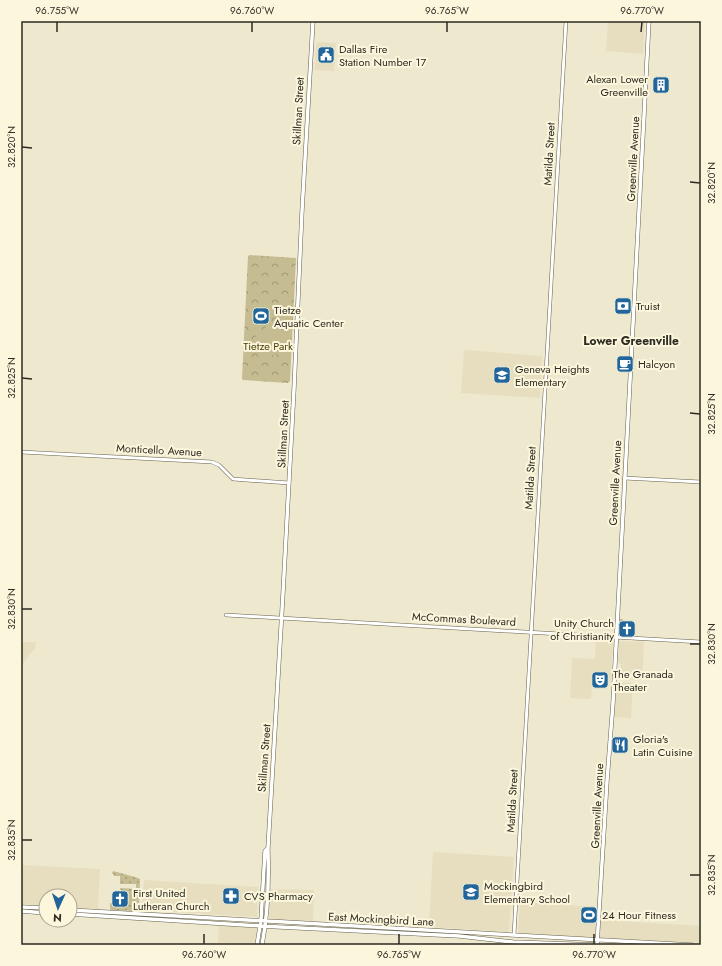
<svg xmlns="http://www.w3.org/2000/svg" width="722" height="966" viewBox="0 0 722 966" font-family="Jost,sans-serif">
  <defs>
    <pattern id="grass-dots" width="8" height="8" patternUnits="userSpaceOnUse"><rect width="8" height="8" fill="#c6bc91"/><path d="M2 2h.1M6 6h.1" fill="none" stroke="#a19976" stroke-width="1.8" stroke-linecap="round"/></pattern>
    <pattern id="park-crowns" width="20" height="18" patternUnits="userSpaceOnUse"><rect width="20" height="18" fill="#c6bc91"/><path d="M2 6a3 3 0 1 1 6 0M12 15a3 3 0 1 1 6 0" fill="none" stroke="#a19976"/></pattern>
  </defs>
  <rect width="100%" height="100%" fill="#eee8cf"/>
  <path fill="#e6debe" d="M608,21H645L643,54L606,51Z
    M320,42L336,43L334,71L315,70L316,44Z
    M464,350L542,356L540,398L461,393Z
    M596,638L612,639L613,642L611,683L592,682L591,699L570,698L572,658L595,659Z
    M619,641L644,642L642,680L620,679L621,664L618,662Z
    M21,642H36L35,648L21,666Z
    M616,682L633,683L631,718L614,717Z
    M433,852L514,857L509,930L507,932L429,927Z
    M22,865L100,869L98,909L70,908V896H46V906L21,904Z
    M144,880L258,887L257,917L142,910Z
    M270,889L314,890L313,921L269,919Z
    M520,902L597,907L595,938L518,933Z
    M600,920L701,926V943L599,938Z
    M219,925L255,928L257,930L254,945L218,943Z"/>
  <path fill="url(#grass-dots)" d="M620,619H623L621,631L623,633H625L626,631H633L634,619L633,637L619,635Z
    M113,871L135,877L140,879L139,908L136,911L111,910L110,909V903L136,905L137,891H129L128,893H121V890L120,889V888L136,889V884H120V876H114V875L112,873Z"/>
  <path fill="url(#park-crowns)" d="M250,255L296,258L290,381L288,383L243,380L242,379L248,256Z
    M129,891L137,892L136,905H128Z"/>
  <path fill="#c6bc91" d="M265,302L273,303V306H272L271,310H270L269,320L261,327H251L252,309L250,308V304L265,305Z
    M271,322L274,323L290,338C290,341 289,344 287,347C283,354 273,357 265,354C259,352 254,346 251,341Z"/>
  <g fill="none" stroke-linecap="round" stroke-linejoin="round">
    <defs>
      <path id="minor" d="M21,452L212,462L219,465L233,479L289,483
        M624,478L701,482
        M226,615L701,642
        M514,935L566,21"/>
      <path id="major" d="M21,907L46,908
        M70,910L692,945
        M21,911L46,913
        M70,914L260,926L459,936L513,942L597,945
        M257,945L261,920L265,851L268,848
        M262,945C268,914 269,882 268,851V848L283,593L294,389L302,211L313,21
        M597,945L607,781L613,703L649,21"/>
    </defs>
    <use href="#minor" stroke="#65604a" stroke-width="4"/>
    <use href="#major" stroke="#65604a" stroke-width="4.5"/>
    <use href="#minor" stroke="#fff" stroke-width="3"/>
    <use href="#major" stroke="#fff" stroke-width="3.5"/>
  </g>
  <path fill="none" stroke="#2d2b22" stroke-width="1.5" d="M57,32V22M252,32V22M447,32V22M641,32L642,22M22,147L32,148M690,182L700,183M22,378L32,379M690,413L700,414M22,609H32M690,644H700M22,840H32M690,875H700M204,944V934M399,944V934M594,944V934"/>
  <defs>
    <symbol id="civic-square" viewBox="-11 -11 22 22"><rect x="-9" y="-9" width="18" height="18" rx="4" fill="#21659a" stroke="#fbf6dc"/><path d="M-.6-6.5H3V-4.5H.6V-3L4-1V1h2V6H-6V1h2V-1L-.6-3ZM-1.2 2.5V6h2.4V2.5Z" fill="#fff"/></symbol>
    <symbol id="building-square" viewBox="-11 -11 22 22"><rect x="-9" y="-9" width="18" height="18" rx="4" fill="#21659a" stroke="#fbf6dc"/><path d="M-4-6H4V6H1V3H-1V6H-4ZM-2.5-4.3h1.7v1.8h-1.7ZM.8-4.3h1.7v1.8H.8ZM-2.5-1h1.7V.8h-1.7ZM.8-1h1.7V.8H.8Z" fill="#fff"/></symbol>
    <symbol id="bank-square" viewBox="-11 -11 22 22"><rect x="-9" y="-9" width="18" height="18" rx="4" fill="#21659a" stroke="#fbf6dc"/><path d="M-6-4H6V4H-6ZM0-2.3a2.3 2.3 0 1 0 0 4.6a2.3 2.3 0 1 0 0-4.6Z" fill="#fff"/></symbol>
    <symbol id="stadium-square" viewBox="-11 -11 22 22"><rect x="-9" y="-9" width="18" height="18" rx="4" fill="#21659a" stroke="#fbf6dc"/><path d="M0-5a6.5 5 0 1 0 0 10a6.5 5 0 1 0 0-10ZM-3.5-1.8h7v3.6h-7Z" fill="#fff"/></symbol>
    <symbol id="cafe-square" viewBox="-11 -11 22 22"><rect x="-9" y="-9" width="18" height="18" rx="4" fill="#21659a" stroke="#fbf6dc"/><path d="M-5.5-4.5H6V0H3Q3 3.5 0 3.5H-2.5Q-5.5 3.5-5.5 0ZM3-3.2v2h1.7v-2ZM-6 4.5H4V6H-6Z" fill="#fff"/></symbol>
    <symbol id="school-square" viewBox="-11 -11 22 22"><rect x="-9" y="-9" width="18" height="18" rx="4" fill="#21659a" stroke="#fbf6dc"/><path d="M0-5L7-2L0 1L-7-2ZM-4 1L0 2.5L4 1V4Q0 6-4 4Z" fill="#fff"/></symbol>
    <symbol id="church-square" viewBox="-11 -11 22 22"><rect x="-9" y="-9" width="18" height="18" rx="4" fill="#21659a" stroke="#fbf6dc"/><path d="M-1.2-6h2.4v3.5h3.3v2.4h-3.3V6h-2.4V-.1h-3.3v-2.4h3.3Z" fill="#fff"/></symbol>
    <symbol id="theatre-square" viewBox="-11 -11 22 22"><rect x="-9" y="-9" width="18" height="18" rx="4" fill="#21659a" stroke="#fbf6dc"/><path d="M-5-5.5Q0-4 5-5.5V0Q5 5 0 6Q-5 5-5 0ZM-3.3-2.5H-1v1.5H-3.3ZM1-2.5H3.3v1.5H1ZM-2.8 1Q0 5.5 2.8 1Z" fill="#fff"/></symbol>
    <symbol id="restaurant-square" viewBox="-11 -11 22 22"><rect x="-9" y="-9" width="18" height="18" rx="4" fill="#21659a" stroke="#fbf6dc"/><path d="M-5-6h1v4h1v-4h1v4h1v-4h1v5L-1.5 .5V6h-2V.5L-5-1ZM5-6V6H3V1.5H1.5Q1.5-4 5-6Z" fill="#fff"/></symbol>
    <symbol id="pharmacy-square" viewBox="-11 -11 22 22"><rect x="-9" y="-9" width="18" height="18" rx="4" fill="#21659a" stroke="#fbf6dc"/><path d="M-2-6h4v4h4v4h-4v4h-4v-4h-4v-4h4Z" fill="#fff"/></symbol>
  </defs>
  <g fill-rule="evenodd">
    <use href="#civic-square" x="316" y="45" width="20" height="20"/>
    <use href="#building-square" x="651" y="75" width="20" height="20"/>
    <use href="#bank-square" x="613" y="296" width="20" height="20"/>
    <use href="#stadium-square" x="251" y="306" width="20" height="20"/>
    <use href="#cafe-square" x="615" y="354" width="20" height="20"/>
    <use href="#school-square" x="492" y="365" width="20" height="20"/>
    <use href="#church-square" x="617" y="619" width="20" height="20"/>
    <use href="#theatre-square" x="590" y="670" width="20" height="20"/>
    <use href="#restaurant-square" x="610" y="735" width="20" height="20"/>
    <use href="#school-square" x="461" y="882" width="20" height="20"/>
    <use href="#pharmacy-square" x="221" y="886" width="20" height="20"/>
    <use href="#church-square" x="110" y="889" width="20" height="20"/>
    <use href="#stadium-square" x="579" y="905" width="20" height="20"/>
  </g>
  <g text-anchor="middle" stroke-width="4" stroke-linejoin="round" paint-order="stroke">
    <g font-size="11" fill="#2d2b22" stroke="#fbf6dc" text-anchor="start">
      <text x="339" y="53">Dallas Fire<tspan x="339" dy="13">Station Number 17</tspan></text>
      <text x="648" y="83" text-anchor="end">Alexan Lower<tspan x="648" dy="13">Greenville</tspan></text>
      <text x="636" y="310">Truist</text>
      <text x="274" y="314">Tietze<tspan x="274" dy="13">Aquatic Center</tspan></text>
      <text x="638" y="368">Halcyon</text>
      <text x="515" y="373">Geneva Heights<tspan x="515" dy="13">Elementary</tspan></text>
      <text x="614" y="627" text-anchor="end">Unity Church<tspan x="614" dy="13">of Christianity</tspan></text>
      <text x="613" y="678">The Granada<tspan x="613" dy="13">Theater</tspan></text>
      <text x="633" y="743">Gloria's<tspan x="633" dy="13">Latin Cuisine</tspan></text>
      <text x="484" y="890">Mockingbird<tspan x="484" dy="13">Elementary School</tspan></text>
      <text x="133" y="897">First United<tspan x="133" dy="13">Lutheran Church</tspan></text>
      <text x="244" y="900">CVS Pharmacy</text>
      <text x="602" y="919">24 Hour Fitness</text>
    </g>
    <g font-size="11" fill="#2d2b22" stroke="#fbf6dc">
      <text transform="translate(298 111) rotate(-87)" y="4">Skillman Street</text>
      <text transform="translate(549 154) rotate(-87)" y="4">Matilda Street</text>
      <text transform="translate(633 159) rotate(-87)" y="4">Greenville Avenue</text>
      <text transform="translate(283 434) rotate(-87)" y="4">Skillman Street</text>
      <text transform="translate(159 450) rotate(3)" y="4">Monticello Avenue</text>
      <text transform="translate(530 478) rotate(-87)" y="4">Matilda Street</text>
      <text transform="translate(615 483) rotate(-87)" y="4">Greenville Avenue</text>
      <text transform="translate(464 619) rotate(3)" y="4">McCommas Boulevard</text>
      <text transform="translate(264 758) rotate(-86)" y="4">Skillman Street</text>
      <text transform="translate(512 801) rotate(-87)" y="4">Matilda Street</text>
      <text transform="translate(597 806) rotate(-87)" y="4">Greenville Avenue</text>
      <text transform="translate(381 919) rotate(3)" y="4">East Mockingbird Lane</text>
    </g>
    <g font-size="11" fill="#4d4109" stroke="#fbf6dc">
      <text x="268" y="350">Tietze Park</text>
    </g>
    <g font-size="12" font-weight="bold" fill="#2d2b22" stroke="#fbf6dc">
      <text x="631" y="345">Lower Greenville</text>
    </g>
  </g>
  <rect width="722" height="966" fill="none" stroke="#fbf6dc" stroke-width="44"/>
  <g transform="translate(58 908) rotate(183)"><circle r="19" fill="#fbf6dc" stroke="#a9a592"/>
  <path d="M0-3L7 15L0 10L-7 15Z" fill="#21659a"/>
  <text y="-6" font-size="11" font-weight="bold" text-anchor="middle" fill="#2d2b22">N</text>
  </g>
  <rect x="22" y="22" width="678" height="922" fill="none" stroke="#2d2b22" stroke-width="1.5"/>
  <g font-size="10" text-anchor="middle" fill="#2d2b22">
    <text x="57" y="14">96.755°W</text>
    <text x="252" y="14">96.760°W</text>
    <text x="447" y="14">96.765°W</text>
    <text x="642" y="14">96.770°W</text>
    <text transform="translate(11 147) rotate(-90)" y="4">32.820°N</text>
    <text transform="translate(711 183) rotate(-90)" y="4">32.820°N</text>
    <text transform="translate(11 378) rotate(-90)" y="4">32.825°N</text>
    <text transform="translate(711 414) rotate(-90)" y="4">32.825°N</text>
    <text transform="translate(11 609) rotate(-90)" y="4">32.830°N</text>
    <text transform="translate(711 644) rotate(-90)" y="4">32.830°N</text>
    <text transform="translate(11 840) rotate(-90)" y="4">32.835°N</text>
    <text transform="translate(711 875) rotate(-90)" y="4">32.835°N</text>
    <text x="204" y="958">96.760°W</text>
    <text x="399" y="958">96.765°W</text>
    <text x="594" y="958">96.770°W</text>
  </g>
</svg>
